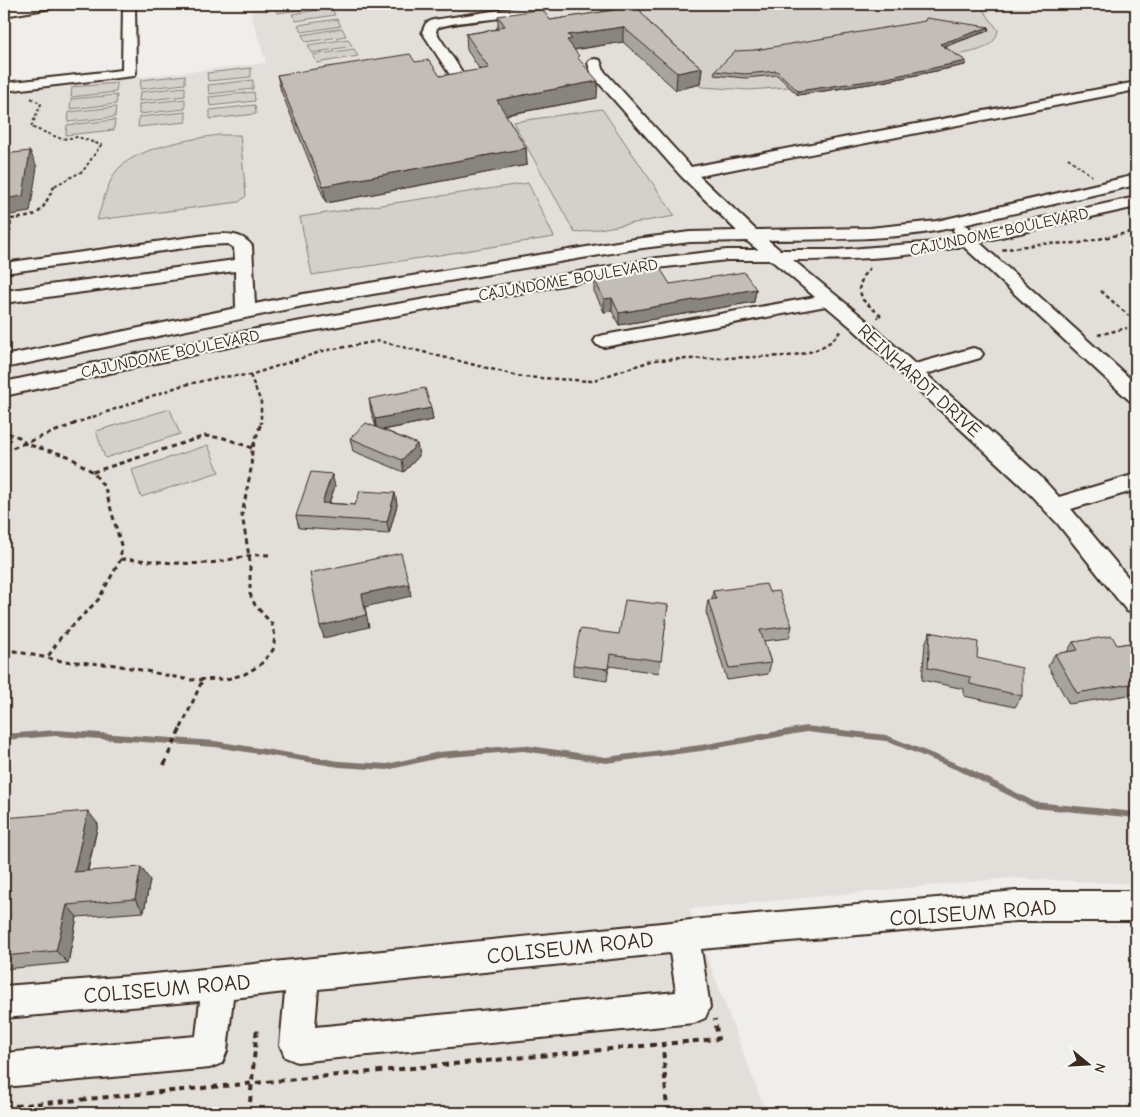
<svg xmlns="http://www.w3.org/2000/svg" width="1140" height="1117" viewBox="0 0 1140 1117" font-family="'Comic Neue',sans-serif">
  <rect width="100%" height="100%" fill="#efeeea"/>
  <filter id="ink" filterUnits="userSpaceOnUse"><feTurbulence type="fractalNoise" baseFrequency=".02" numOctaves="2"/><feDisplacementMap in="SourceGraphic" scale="10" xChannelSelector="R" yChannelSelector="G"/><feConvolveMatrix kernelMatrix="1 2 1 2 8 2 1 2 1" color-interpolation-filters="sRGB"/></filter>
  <g filter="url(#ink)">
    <path fill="#e2dfdb" d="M248,4H1136V884L1011,878L689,909L766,1113H4V92L266,63Z"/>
    <path fill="#d4d1cc" stroke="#887e75" d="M272,4H358H341L278,13Z
      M623,4H979L998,30C995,51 970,52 952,56L965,65L882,82L798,95L789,87L749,90L702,87L677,74Z
      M331,8L335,15L296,21L292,14Z
      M337,19L341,26L302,32L298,25Z
      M342,28L346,36L306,42L302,35Z
      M348,39L352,46L312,53L308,45Z
      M354,49L358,56L317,63L313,55Z
      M251,68V77L208,81L207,73Z
      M185,75V84L140,89L141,80Z
      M253,80V89L209,94L208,85Z
      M117,83L116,92L71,97L72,87Z
      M185,87V96L139,101L140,92Z
      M254,92L255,101L210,106L209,97Z
      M117,95L116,104L70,109L71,99Z
      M185,99V109L139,114V104Z
      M255,105L256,114L210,119V110Z
      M116,107L115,117L68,122L69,112Z
      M602,109L675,216L575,233L513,122Z
      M186,112V122L138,127L139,117Z
      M115,120L114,130L66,135L67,125Z
      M219,135H240L246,196L239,202L97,220C102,205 106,187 115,173C131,148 191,139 219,135Z
      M528,183L554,237L312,275L300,217Z
      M170,409L180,434L105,458L96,431Z
      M208,445L219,472L141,497L132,470Z"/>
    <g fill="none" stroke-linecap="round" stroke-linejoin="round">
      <path fill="#81766d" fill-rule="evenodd" d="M806,726L886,735L968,768L1035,802L1136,812V818L1034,808L962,772L886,741L806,732L701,751L606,763L523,751L439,758L387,770L339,767L215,747L56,736L4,740V734L56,730L215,741L339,761L387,764L439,752L523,745L606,757L701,745Z"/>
      <defs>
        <path id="minor" d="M30,4H58L52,8L4,16V8Z
          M123,4H135L136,73L134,76L4,91V83L122,70Z
          M526,4H542C528,22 461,18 437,28L436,32L466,78L464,81H454L422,32L426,23L433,20L519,7Z
          M595,59L600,60L604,71L691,167L1136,82V90L699,176L756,230L870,228L937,221L1136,175V185L963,225L968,226L973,233L1136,197V207L979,242L1136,384V402L1129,400L963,246C908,258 849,260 793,260L866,320L915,364L973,348L980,350L983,354L980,358L926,374L1041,477L1059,497L1136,474V490L1071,509L1136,587V614L1127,611L1058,524L1025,489L852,328L826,306L604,347L597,345L594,341L597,337L604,335L815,297L771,260H727L657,268L256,341L4,396V382L256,329L657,258L727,250H758L747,241L690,242L635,249L303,306L4,368V356L236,308L235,271L4,303V291L235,260L234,248L228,244L206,245L4,273V263L206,235C222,234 241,231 252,246L255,304L303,294L635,239L690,232L737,231L681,176L592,75L588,63L590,60ZM955,227L953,230L957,237L935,242L837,250H780L768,240C830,239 895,241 955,227Z
          M1016,891H1136V921H1016L701,949L710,1007L705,1018L694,1023L297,1062L285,1057L280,1045L285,992L233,998L227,1051L222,1063L210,1068L4,1087V1053L196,1036L200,1001L4,1018V986L144,975L701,919ZM670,953L676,992L315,1027L318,989Z"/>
      </defs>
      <use href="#minor" stroke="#3b2a1e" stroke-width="4"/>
      <path stroke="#3b2a1e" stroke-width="2" stroke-dasharray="3 2.5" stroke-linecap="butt" d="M31,98L41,104L31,127L62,139L78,137L101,145L83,171L54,186
        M1068,158L1092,176"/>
      <path stroke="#3b2a1e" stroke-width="2.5" stroke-dasharray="4 3" stroke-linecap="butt" d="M1002,250L1038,244L1080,243L1136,231
        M8,254L11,219C44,216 40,212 55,185
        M870,268L863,276L859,289L863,300L881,316L877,317
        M1101,291L1129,316
        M1098,335L1127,328
        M250,375L261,402V424
        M4,404L6,424
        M73,424L180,386L220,377L250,375L323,351L379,341L523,377L591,381L654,360L788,356C810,353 828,349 841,330"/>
      <path stroke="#3b2a1e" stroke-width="3" stroke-dasharray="5 4" stroke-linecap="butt" d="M6,423L7,433
        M7,433L19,437L26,444L68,456L93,472L105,488L121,545V559L98,600L61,637L47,658
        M4,451L77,423
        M93,472L205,436L224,438L252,448
        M121,559C150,560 178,565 207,563C228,562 248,553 269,555
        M4,649L62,661L116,665L190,680L227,679L245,674L260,665L273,650L275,636L272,624L255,605L250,594V562L242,515L251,469L252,450L261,423
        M181,728L202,681"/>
      <path stroke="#3b2a1e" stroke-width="4" stroke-dasharray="6 5" stroke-linecap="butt" d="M164,765L181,727
        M4,1107L663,1044
        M249,1113L257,1027
        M547,1113L582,1110V1113
        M667,1113L663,1044L718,1039L715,1019"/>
      <use href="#minor" fill="#f6f6f2" fill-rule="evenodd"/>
    </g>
    <path fill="#a7a39d" stroke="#3b2a1e" d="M599,4H635L653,27L702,68L700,84L676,90L623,42L574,50L597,98L506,115L526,148L527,165L326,203L281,91L277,75L415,62L440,76L480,70L467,50L466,34L497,29V27H498V16L550,20L603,12L599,6Z
      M702,4H737L711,8Z
      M989,27L988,31L944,47L966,61L965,65L882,82L798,95L777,75L745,78L714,75L715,71L755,50Z
      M594,279L670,284L756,289L754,302L619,325L612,311L604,312L594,291Z
      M369,399L431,408L433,420L384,430L417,444L419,456L404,472L353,451L350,438L376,427L371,411Z
      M335,486L329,503L355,505L395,493L397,505L389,534L299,528L296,516Z
      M713,591L769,592L792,626L789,638L764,641L771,663L768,674L727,680L706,612L708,600L712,599Z
      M668,605L659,673L609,666L607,681L573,676V665L619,634Z
      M930,632L977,658L1022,696L1015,707L964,696V689L922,680L925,644Z
      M1073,642L1117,645L1136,642V694L1069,704L1048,666L1055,654L1067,652Z
      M4,818L98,824L88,871L150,880L144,912L77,917L68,963L4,969Z"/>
    <path fill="#888480" stroke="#3b2a1e" d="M711,4H737L711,8Z
      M623,27V42L572,50L567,40L568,35Z
      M989,27L988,31L939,48L940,44Z
      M966,61L965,65L882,82L798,95V91Z
      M702,68L700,84L676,90L677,73Z
      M598,81L597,98L498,116L497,100Z
      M526,148L527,165L326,203L323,186Z
      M30,151L37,167L30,212L4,216V199Z
      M756,289L754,302L619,325V313Z
      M612,298V311L604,312V299Z
      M431,408L433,420L377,431L375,419Z
      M417,444L419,456L404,472L402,460Z
      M332,474L335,486L325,515L322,503Z
      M395,493L397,505L389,534L387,522Z
      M409,584L411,596L365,607L369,627L324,638L320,626L362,594Z
      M88,811L98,824L84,885L74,872Z
      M141,867L150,880L144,912L135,899Z
      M67,905L77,917L68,963L56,951Z"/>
    <path fill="#c2bdb7" stroke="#3b2a1e" d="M609,4H635L653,27L702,68L677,73L623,27L568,35L572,39L567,40L579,56L577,57L598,81L497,100L526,148L323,186L277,75L410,54L415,62L429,60L440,76L489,68L466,34L499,29L497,27L505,26L498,16L542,9L550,20L614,10Z
      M926,18L989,27L940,44L966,61L882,79L798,91L777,71L745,74L715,71L735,51L755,50L925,21Z
      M30,151L23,196L4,199V154Z
      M660,268L670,284L744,272L756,289L619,313L612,298L604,299L594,279Z
      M425,388L431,408L375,419L369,399Z
      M366,423L417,444L402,460L350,438Z
      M311,472L332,474L322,503L355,505L360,491L395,493L387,522L296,516Z
      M401,553L409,584L362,594L366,615L320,626L310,573Z
      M766,584L769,592L779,591L792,626L760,630L771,663L729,668L708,600L716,599L713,591Z
      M625,600L668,605L661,661L610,654L608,669L573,665L580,629L619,634Z
      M930,632L978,642L977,658L1022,668V696L970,684V677L928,668Z
      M1112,636L1117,645L1136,642V683L1077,693L1055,654L1078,650L1073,642Z
      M88,811L74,872L141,867L135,899L67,905L56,951L4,956V818Z"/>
  </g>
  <g text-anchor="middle" stroke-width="4.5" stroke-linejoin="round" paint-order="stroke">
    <g font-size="16" fill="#3b2a1e" stroke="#f6f6f2">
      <text transform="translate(999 231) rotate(-12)" y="6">CAJUNDOME BOULEVARD</text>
      <text transform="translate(568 279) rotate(-10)" y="6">CAJUNDOME BOULEVARD</text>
      <text transform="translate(170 353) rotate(-12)" y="6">CAJUNDOME BOULEVARD</text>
    </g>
    <g font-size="19" fill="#3b2a1e" stroke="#f6f6f2">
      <text transform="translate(920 380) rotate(42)" y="7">REINHARDT DRIVE</text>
    </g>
    <g font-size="22" fill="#3b2a1e" stroke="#f6f6f2">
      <text transform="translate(973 912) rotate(-4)" y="8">COLISEUM ROAD</text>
      <text transform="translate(570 947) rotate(-6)" y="8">COLISEUM ROAD</text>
      <text transform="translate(167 988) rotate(-5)" y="8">COLISEUM ROAD</text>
    </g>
  </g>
  <rect width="1140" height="1117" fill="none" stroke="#f6f6f2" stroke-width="20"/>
  <rect x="10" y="10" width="1120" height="1097" fill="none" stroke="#3b2a1e" stroke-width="2" filter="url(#ink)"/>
  <g transform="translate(1088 1064) rotate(108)" stroke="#f6f6f2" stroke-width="4" paint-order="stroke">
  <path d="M0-4L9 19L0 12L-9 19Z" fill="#3b2a1e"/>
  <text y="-8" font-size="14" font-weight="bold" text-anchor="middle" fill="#3b2a1e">N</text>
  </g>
</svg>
